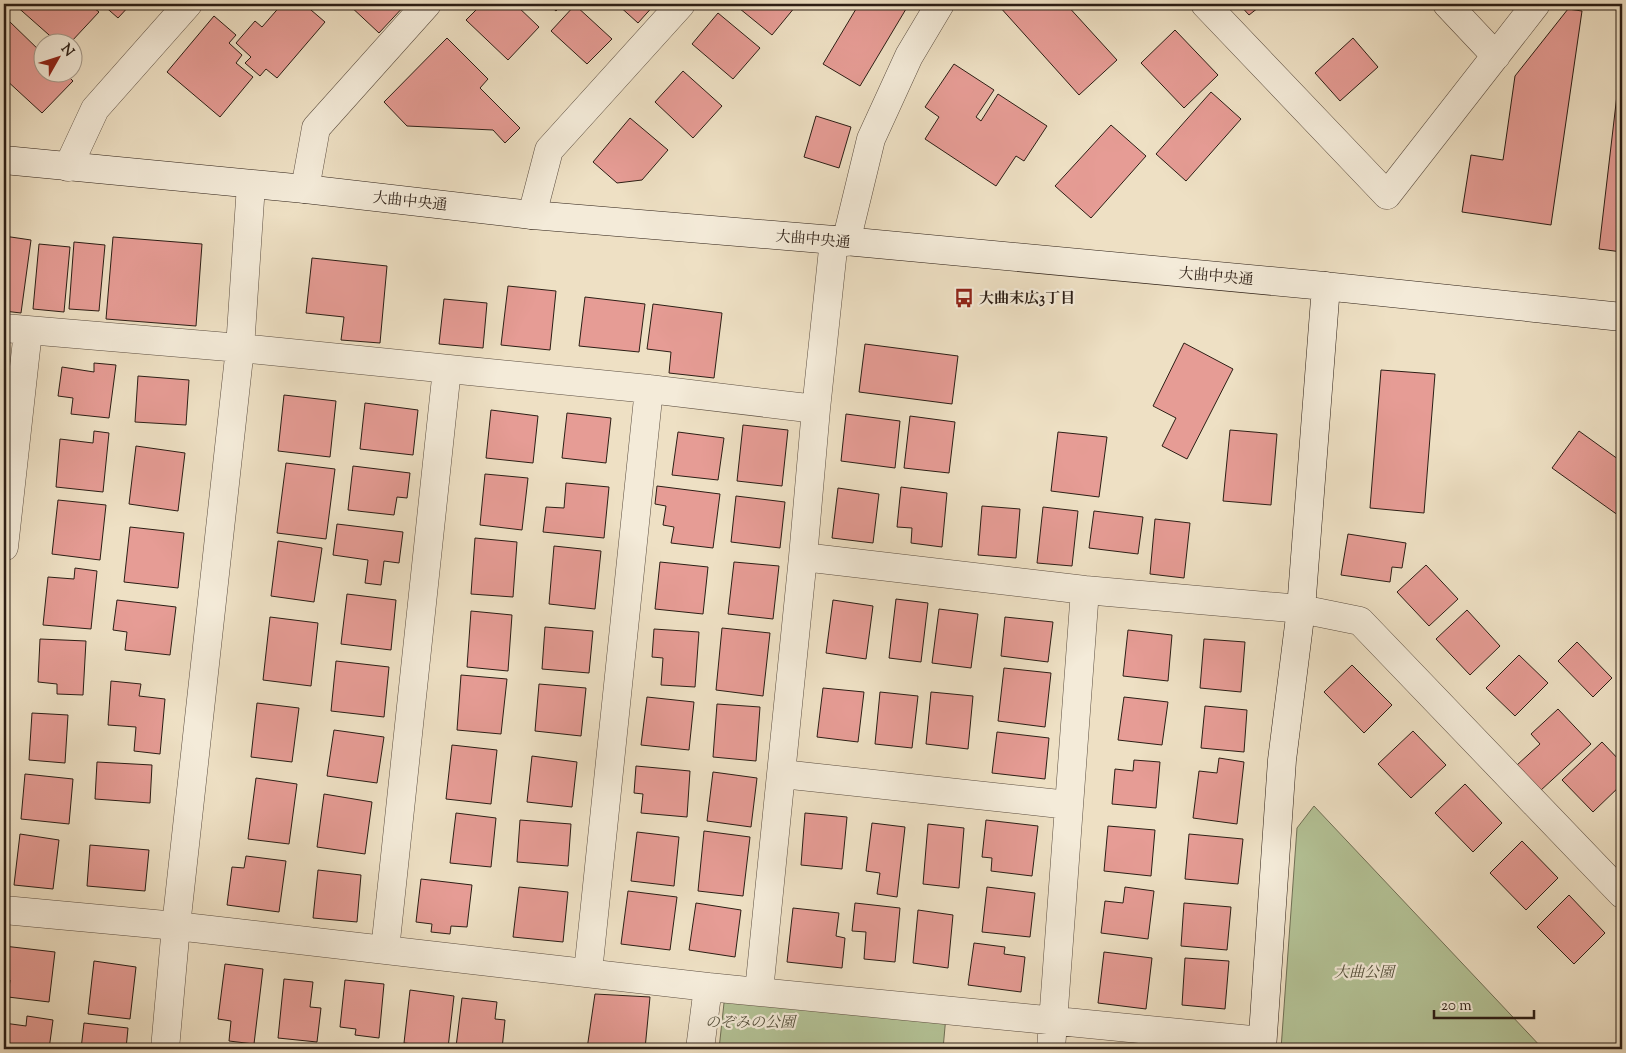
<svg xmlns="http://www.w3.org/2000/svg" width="1626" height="1053" viewBox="0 0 1626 1053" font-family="'Sorts Mill Goudy','Noto Serif JP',serif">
  <rect width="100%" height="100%" fill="#eee0c4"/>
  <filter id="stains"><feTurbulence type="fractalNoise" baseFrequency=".004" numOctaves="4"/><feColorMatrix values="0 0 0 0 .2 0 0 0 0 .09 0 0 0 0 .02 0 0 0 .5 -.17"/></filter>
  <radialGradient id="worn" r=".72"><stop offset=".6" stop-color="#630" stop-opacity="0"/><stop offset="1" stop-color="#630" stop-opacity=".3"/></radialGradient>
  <path fill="#b4c397" stroke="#707056" d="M1314,806L1543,1049H1281L1297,828Z
    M738,993L946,1016L943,1049H719L724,1003Z"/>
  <path fill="#e69c95" stroke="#2c1e15" d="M14,4H89L99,12L71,42H57Z
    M102,4H131L118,18Z
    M282,4H304L325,22L277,78L266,69L260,76L245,63L251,57L236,43L255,21L262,27Z
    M348,4H406L379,33Z
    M482,4H515L539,27L508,60L466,20Z
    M548,4H563L556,11Z
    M617,4H655L638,23Z
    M734,4H791L795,7L772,35Z
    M859,4H909L860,86L823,64Z
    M1001,4H1066L1117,60L1079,95L999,6Z
    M1239,4H1263L1249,15Z
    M575,5L612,39L587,64L551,31Z
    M1568,9L1582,11L1551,225L1462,212L1471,155L1503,160L1515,76Z
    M718,13L760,48L733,79L692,44Z
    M214,16L236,35L229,43L242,55L236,63L253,77L220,117L167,72Z
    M9,21L42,53V72H64L73,81L42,113L4,78V28Z
    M1175,30L1218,75L1184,108L1141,63Z
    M447,38L488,79L480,88L520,128L505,143L493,130L407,126L384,102Z
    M1353,38L1378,67L1340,101L1315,73Z
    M1622,52V252L1599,249Z
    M954,64L994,90L976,117L981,121L998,94L1047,126L1024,161L1016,156L996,186L925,139L939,117L925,107Z
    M683,71L722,106L693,138L655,102Z
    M1211,92L1241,119L1186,181L1156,154Z
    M816,116L851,127L839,168L804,157Z
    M630,118L668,150L642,180L617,183L593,162Z
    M1111,125L1146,156L1091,218L1055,186Z
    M4,236L31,240L21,313L4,311Z
    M113,237L202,244L196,326L106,319Z
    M74,242L105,245L99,311L69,309Z
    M39,244L70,247L64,312L33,309Z
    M312,258L387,266L380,343L341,340L344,317L306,313Z
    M508,286L556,291L550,350L501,345Z
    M585,297L645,304L639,352L579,346Z
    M444,299L487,303L483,348L439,344Z
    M653,304L722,313L714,378L669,373L671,352L647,349Z
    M1184,343L1233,369L1187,459L1162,446L1176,418L1153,406Z
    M865,344L958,356L952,404L859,392Z
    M94,363L116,365L109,418L71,414L73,398L58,396L62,367L94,372Z
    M1381,370L1435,374L1424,513L1370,508Z
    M138,376L189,380L186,425L135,422Z
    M284,395L336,401L330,457L278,451Z
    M365,403L418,410L413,455L360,449Z
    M491,410L538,416L533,463L486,458Z
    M567,413L611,418L606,463L562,458Z
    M846,414L900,421L895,468L841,461Z
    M910,416L955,422L949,473L904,468Z
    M743,425L788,430L782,486L737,481Z
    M1230,430L1277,434L1271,505L1223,501Z
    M94,431L109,433L103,492L56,487L60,439L93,443Z
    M1579,431L1622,462V518L1552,468Z
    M678,432L724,438L718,480L672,475Z
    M1058,432L1107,437L1099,497L1051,491Z
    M136,446L185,453L178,511L129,504Z
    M286,463L335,469L326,539L277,533Z
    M353,466L410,473L407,498L397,497L394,515L348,510Z
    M485,474L528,478L522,530L480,525Z
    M566,483L609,487L604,538L543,532L546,507L564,508Z
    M657,486L720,494L713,548L671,543L674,527L663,525L666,506L655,504Z
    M901,487L947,493L942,547L911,543L912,528L897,527Z
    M838,488L879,494L873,543L832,538Z
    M736,496L785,502L780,548L731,542Z
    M58,500L106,505L100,560L52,554Z
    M982,506L1020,509L1016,558L978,555Z
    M1043,507L1078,511L1072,566L1037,563Z
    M1094,511L1143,517L1138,554L1089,548Z
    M1155,519L1190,523L1184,578L1150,574Z
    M337,524L403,532L399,563L384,561L381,585L365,583L368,560L333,555Z
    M130,527L184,533L178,588L124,582Z
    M1348,534L1406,543L1402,568L1392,567L1390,582L1341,575Z
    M475,538L517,542L513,597L471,594Z
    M278,541L322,548L314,602L271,596Z
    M554,546L601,551L595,609L549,604Z
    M660,562L708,567L703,614L655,609Z
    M734,562L779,566L773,619L728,614Z
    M1426,565L1458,599L1429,626L1397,592Z
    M75,568L97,571L91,629L43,625L48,577L74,579Z
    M347,594L396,600L391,650L341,644Z
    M896,599L928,603L921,662L889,658Z
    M117,600L176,607L170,655L125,650L127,632L113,630Z
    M833,600L873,606L866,659L826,653Z
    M939,609L978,614L971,668L932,663Z
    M1467,610L1500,646L1470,675L1436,639Z
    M471,611L512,615L508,671L467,667Z
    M270,617L318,623L311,686L263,680Z
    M1005,617L1053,622L1048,662L1001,656Z
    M545,627L593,631L589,673L542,669Z
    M722,628L770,633L763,696L716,690Z
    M654,629L699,632L695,687L661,685L663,658L652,657Z
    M1128,630L1172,635L1168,681L1123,676Z
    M40,639L86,641L83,695L57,694V684L38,682Z
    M1204,639L1245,642L1241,692L1200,688Z
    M1577,642L1612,678L1593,697L1558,661Z
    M1519,655L1548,683L1515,716L1486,688Z
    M336,661L389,667L384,717L331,711Z
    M1352,665L1392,705L1364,733L1324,692Z
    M1004,668L1051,673L1045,727L998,721Z
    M461,675L507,679L501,734L457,730Z
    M111,681L141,684L139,696L165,699L160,754L134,751L136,727L108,725Z
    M539,684L586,688L581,736L535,731Z
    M823,688L864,692L858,742L817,737Z
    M880,692L918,696L912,748L875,744Z
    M931,692L973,696L968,749L926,744Z
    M647,697L694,702L689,750L641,745Z
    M1124,697L1168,702L1162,745L1118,740Z
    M257,703L299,708L292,762L251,757Z
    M717,704L760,707L756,761L713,757Z
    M1205,706L1247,710L1244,752L1201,748Z
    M1558,709L1591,744L1540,791L1517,765L1540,744L1531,734Z
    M32,713L68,715L65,763L29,760Z
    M334,730L384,737L377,783L327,776Z
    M1413,731L1446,765L1411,798L1378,764Z
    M997,732L1049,738L1045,779L992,773Z
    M1602,742L1622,763V784L1593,812L1562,780Z
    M452,745L497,750L491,804L446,799Z
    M532,756L577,762L572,807L527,802Z
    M1219,758L1244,762L1237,824L1193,818L1199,771L1217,773Z
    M1134,760L1160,762L1156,808L1112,804L1115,769L1133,771Z
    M97,762L152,765L150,803L95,799Z
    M636,766L690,771L687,817L641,813L643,794L634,793Z
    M713,772L757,778L751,827L707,821Z
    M25,774L73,779L69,824L21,819Z
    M256,778L297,784L289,844L248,839Z
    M1465,784L1502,823L1473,852L1435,813Z
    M324,794L372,802L365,854L317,847Z
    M456,813L496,818L491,867L450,863Z
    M805,813L847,817L842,869L801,865Z
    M520,820L571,824L568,866L517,862Z
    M986,820L1038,826L1032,876L991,871L992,858L982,857Z
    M872,823L905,827L897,897L877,894L880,873L866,871Z
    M928,824L964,828L959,888L923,884Z
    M1108,826L1155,830L1151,876L1104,871Z
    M704,831L750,837L743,896L698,891Z
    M637,832L679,837L674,886L631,881Z
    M20,834L59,840L53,889L14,885Z
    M1189,834L1243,839L1238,884L1185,879Z
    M1522,841L1558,878L1526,910L1490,873Z
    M90,845L149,850L145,891L87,886Z
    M246,856L286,861L279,912L227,905L232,867L244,868Z
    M318,870L361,875L357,922L313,918Z
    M421,879L472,885L467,927L451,926L450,934L431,932L432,924L416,922Z
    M519,887L568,892L563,942L513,937Z
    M987,887L1035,893L1030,937L982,932Z
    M1125,887L1154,891L1148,939L1101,933L1105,901L1123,903Z
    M628,891L677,897L670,950L621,944Z
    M1569,895L1605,933L1574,964L1537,927Z
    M696,903L741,910L735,957L689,950Z
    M855,903L900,908L895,962L864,959L866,932L852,931Z
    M1184,903L1231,907L1227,950L1181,946Z
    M793,908L839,913L836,936L845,938L842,968L787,962Z
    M918,910L953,915L948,968L913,963Z
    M974,943L1005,947L1004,954L1025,957L1021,992L968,985Z
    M4,946L55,952L49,1002L8,997L10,980H4Z
    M1104,952L1152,958L1146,1009L1098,1003Z
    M1185,958L1229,961L1225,1009L1182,1005Z
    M94,961L136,967L130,1019L88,1014Z
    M225,964L263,969L254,1044L229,1041L231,1021L218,1019Z
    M284,979L313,982L310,1007L321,1008L317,1042L278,1038Z
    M345,980L384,984L379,1038L355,1035L356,1029L340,1027Z
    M410,990L454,996L448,1048L404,1043Z
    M595,994L650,997L645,1049H587Z
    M462,998L497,1002L495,1019L505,1020L502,1049H477L456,1047Z
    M27,1016L53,1020L49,1049H4V1023L26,1026Z
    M84,1023L128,1028L126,1049H81Z
    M975,1046L1005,1049H975Z
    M210,1047L231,1049H210Z"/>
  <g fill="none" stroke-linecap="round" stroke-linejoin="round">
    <defs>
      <path id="street" d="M1205,4L1387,195L1536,4
        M1447,4L1496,56
        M68,167L95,109L188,4
        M305,189L316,128L427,4
        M532,215L549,150L681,4
        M846,242L871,139L909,56L940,4
        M4,328L240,348L649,389L816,409
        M4,547L28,331
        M803,557L1085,590L1301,609L1360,621L1622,894
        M782,774L1069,805
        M4,910L176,926L708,987L1262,1041
        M385,950L447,369
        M588,972L649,389
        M759,991L803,557L816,409L834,240
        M165,1049L176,926L240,348L251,185
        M700,1049L708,987
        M1051,1049L1085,590"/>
      <path id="secondary" d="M4,160L305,189L532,215L834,240L1314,285L1622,317
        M1262,1049L1282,760L1301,609L1326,286"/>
    </defs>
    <use href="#street" stroke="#5c4e41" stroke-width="29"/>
    <use href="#secondary" stroke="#2c1e15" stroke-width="29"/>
    <use href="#street" stroke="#f4ebd9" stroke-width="28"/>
    <use href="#secondary" stroke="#f4ebd9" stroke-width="28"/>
  </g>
  <defs>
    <symbol id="bus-bare" viewBox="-9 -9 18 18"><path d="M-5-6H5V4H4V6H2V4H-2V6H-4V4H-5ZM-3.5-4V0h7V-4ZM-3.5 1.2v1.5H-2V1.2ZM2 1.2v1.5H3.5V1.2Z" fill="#8f2418" stroke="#f4ebd9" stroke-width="2.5" paint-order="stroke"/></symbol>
  </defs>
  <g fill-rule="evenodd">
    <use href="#bus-bare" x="950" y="284" width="28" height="28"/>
  </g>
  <g text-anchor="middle" stroke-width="4.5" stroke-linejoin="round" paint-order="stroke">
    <g font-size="15" fill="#2c1e15" stroke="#f4ebd9">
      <text transform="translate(410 201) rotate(6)" y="5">大曲中央通</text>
      <text transform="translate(813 239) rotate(5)" y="5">大曲中央通</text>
      <text transform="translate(1216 276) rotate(5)" y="5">大曲中央通</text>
    </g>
    <g font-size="15" font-weight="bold" fill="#2c1e15" stroke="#f4ebd9" text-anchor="start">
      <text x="979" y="303">大曲末広3丁目</text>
    </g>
    <g font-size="15" font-style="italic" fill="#55503c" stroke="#f4ebd9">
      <text x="1364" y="977">大曲公園</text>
      <text x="750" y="1027">のぞみの公園</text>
    </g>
  </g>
  <rect width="1626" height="1053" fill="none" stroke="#eee0c4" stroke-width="20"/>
  <rect x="5" y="5" width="1616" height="1043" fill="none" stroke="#2c1e15" stroke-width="2.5"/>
  <rect x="10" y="10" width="1606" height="1033" fill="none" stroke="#2c1e15"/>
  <g transform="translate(58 58) rotate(51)"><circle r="24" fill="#f4ebd9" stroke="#a4998b"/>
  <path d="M0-4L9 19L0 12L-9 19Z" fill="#8f2418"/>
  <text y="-8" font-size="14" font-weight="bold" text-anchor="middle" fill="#2c1e15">N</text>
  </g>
  <path d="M1434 1010v8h100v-8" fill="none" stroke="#2c1e15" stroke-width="2.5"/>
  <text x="1441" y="1010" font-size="15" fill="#2c1e15" stroke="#f4ebd9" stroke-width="4" paint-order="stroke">20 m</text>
  <rect width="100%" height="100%" filter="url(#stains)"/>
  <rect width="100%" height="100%" fill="url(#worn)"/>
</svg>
